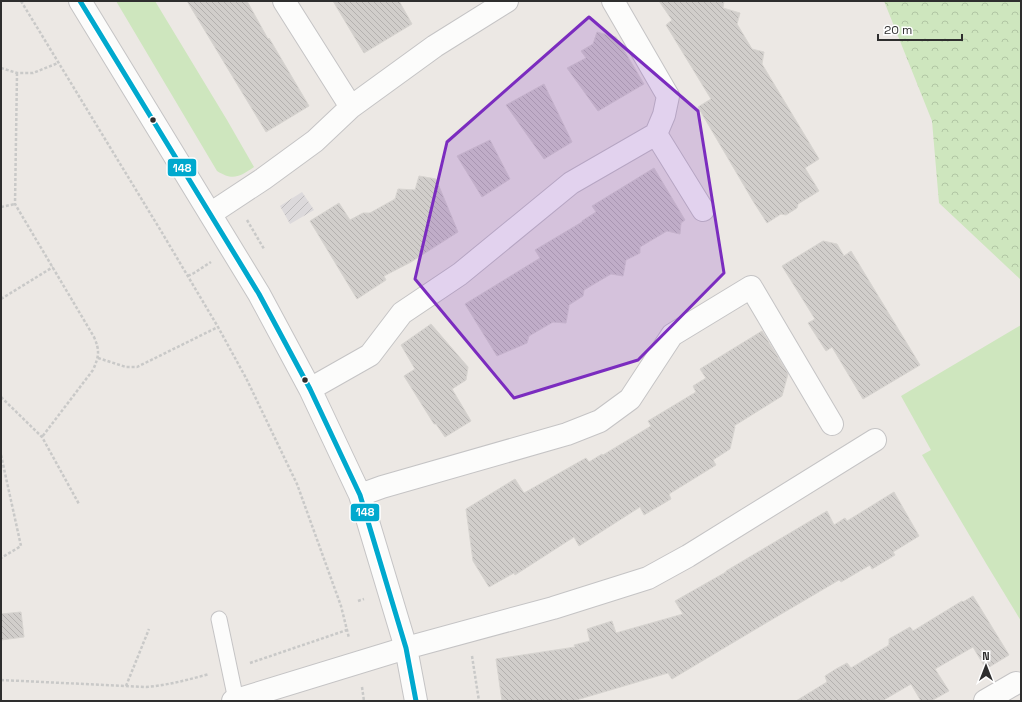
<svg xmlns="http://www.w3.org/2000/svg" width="1022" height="702" viewBox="0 0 1022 702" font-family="'Space Grotesk',sans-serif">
  <defs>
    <pattern id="industrial-furrows" width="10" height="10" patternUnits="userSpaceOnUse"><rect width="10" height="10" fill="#dcd9db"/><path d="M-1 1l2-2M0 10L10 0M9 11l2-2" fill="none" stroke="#bdbbbc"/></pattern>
    <pattern id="forest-crowns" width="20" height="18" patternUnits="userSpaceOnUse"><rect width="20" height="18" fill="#cee6be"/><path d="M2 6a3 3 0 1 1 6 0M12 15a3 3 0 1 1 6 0" fill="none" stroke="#b1c6a4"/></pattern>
    <pattern id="building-back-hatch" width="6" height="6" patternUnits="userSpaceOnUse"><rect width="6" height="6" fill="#d1cecb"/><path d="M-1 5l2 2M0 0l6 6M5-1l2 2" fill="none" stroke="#b4b1af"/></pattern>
  </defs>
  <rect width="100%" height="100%" fill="#ece8e4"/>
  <path fill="url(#industrial-furrows)" d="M302,192L314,210L290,224L280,206Z"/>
  <path fill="#cee6be" d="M116,1H155L227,120L254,167C239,177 233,181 217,171Z
    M1021,325V621L987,565L922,455L931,450L901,396Z"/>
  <path fill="url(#forest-crowns)" d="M884,1H1021V280L939,203L932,121Z"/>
  <path fill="url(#building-back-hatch)" stroke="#d7d4d0" d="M187,1H247L268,39L269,38L309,106L266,132Z
    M333,1H399L412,24L364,53Z
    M659,1H724L723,8L740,13L737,24L752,49L764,52L762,64L819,159L805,168L819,191L798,204L797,208L786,215L781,214L767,223L753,201L698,107L711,99L666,25L672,20Z
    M597,32L616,37L644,84L598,111L567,68L586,58L581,51L593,44Z
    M544,84L572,142L544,159L506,105Z
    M490,140L510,179L482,197L457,156Z
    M654,168L685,220L681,223L680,234L667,231L640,247V253L626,260L623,276L611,274L584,290L583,296L569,305V306L566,323L553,322L529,336L527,343L497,356L465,304L540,258L535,250L582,222V221L596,212L592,206Z
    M419,176L436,179L458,232L411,262L384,276L386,280L357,299L310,221L339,203L350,220L363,213H370L395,199L398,189L415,190Z
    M823,241L837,244L844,256L851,251L920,365L863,399L832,347L826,351L808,323L815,319L782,266Z
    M431,324L468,367L466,380L452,389L471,421L445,437L436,424H434L404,376L415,369L401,345Z
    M762,331L788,374L782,396L734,426L735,427L730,449L713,460L716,465L669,494L671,499L644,515L640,507L579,546L574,537L515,575L514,573L489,587L473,561L466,509L515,479L524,493L586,458L589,462L602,454L603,455L651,426L648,421L696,392L693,386L706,378L700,369Z
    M894,492L919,536L893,552L895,555L872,569L870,565L841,582L839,580L771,620L672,679L668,673L573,701H502L496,659L575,647L574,645L590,641L587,629L612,621L616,633L683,614L675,601L726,572V571L827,511L834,525L845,518L847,521Z
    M973,596L1009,655L986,669L973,647L935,669L949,691L931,701H921L911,684L882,701H796L827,682L825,676L836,669L847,663L851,668L889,645V639L910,627L913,631L962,601L963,602Z
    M21,612L24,637L1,640V614Z"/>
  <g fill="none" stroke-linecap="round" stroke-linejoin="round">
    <defs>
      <path id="service" d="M219,619L236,700"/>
      <path id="minor" d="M80,1L259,294L310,389L360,495L406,648L416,701
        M284,1L351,107
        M656,134L703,210
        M210,214L263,179L315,141L351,107L435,46L507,1
        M310,389L370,355L402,313L460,274L571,183L656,134L664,115L668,96L613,1
        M360,495L382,487L567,434L600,421L630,399L672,335L751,287L832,424
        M233,701L406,648L553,608L648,578L688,556L875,440
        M985,701L1016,683"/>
    </defs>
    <use href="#service" stroke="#c5c4c5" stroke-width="17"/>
    <use href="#minor" stroke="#c5c4c5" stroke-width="24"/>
    <path stroke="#c9c9c8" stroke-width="2.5" stroke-dasharray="3 2" stroke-linecap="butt" d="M21,1L161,231L218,327L246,378L297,484L341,606L349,638
      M1,68L17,73H33L58,63
      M17,73L15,204L94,337C100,351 99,356 93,370L42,437
      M1,207L15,204
      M247,220L264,249
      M188,276L194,273L211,262
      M1,299L53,267
      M98,358L126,367H137L218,327
      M1,397L42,437L79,504
      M1,455L21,546L1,558
      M358,601L364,599
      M472,656L479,701
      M250,663L347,630
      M1,680L146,687C168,685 188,680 209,674
      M126,686L149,629
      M362,687L364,701"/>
    <use href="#service" stroke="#fcfcfb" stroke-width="15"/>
    <use href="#minor" stroke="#fcfcfb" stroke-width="22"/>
    <defs>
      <path id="bus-1" d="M80,1L259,294L310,389L360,495L406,648L416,701"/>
    </defs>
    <use href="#bus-1" stroke="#fff" stroke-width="8"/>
    <use href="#bus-1" stroke="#00a9ce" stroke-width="5"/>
  </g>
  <path fill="#7b2cbf" fill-opacity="0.2" stroke="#7b2cbf" stroke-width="3" stroke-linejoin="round" d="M589,17L698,111L724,273L638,360L514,398L415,279L447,142Z"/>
  <g fill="#2e2e2e" stroke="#fff" stroke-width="1.5">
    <circle cx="153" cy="120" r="3.5"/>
    <circle cx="305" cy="380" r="3.5"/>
  </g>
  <g stroke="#fff" stroke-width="1.5">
    <rect x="167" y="158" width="30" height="19" rx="4" fill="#00a9ce"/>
    <rect x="350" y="503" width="30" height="19" rx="4" fill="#00a9ce"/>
  </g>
  <g font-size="11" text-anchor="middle" font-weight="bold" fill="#fff">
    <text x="182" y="172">148</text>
    <text x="365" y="516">148</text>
  </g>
  <rect width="1022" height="702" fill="none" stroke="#2e2e2e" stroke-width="4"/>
  <g transform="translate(986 666)" stroke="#ffffff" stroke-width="3" paint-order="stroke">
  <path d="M0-3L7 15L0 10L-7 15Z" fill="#2e2e2e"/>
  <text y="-6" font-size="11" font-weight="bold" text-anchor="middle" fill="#2e2e2e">N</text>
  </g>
  <path d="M878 34v6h84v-6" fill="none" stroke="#2e2e2e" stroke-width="2"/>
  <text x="884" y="34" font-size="12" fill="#2e2e2e" stroke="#ffffff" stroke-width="3" paint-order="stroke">20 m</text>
</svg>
